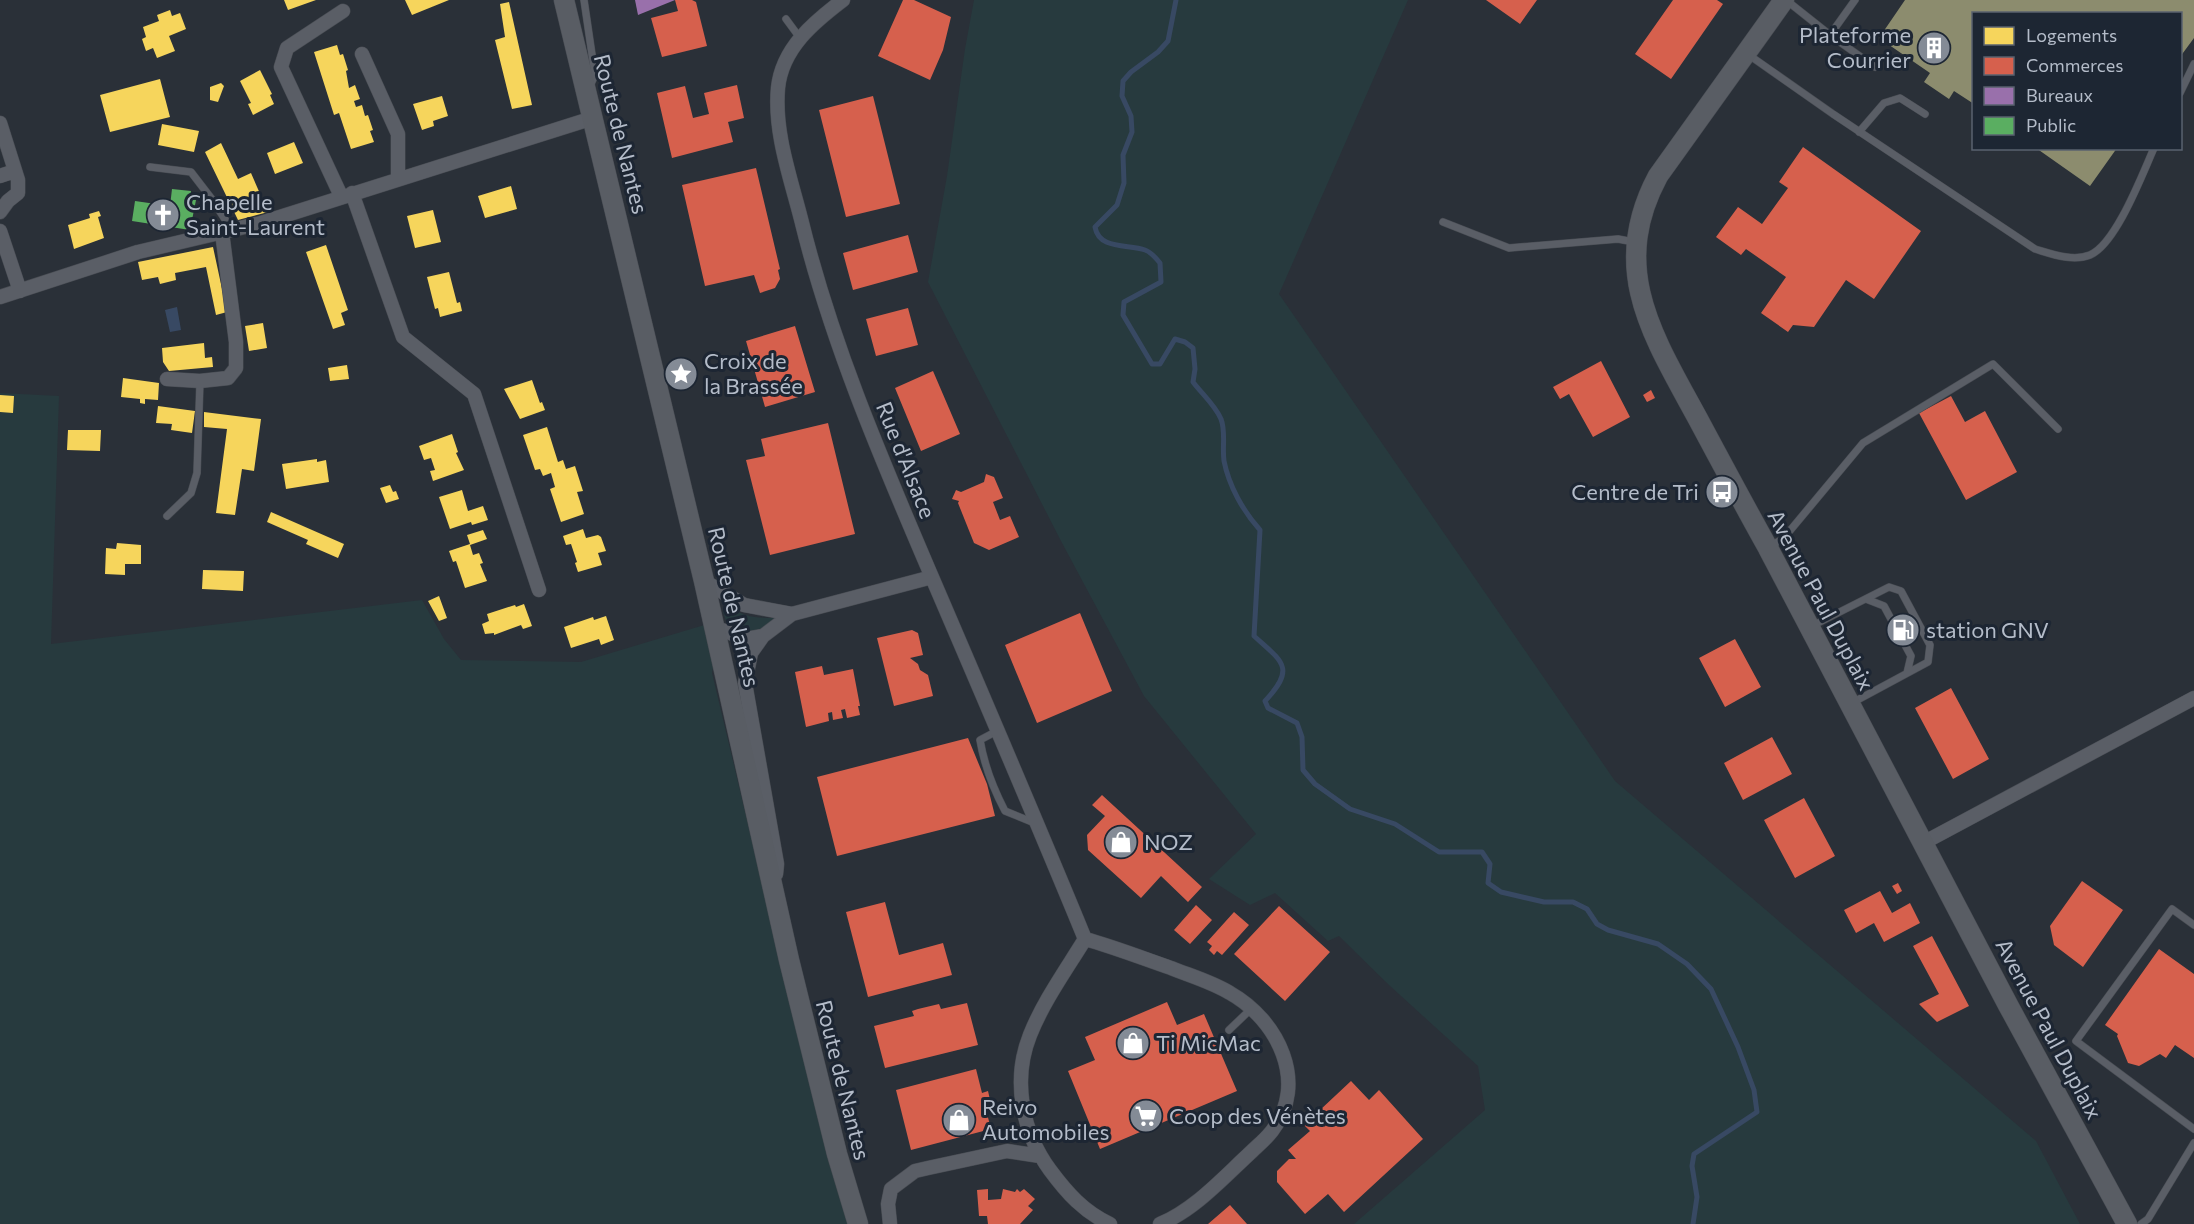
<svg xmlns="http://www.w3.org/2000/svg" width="2194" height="1224" viewBox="0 0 2194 1224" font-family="Commissioner,sans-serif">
  <rect width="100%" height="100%" fill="#2a3038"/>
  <path fill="#273a3e" d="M974,0H1408L1279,294L1615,781L2036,1141L2080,1224H1354L1485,1110L1478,1066L1389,985L1339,936L1328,941L1275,893L1250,905L1209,879L1256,834L1144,696L1061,541L928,282L947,176L965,49Z
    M0,393L59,396L51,644L422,600L444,639L461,660L581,662L721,620L712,673L826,1152L849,1224H0Z
    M725,606H729C744,618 759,618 777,618C754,634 754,637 728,626L723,612Z"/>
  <path fill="#384963" d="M177,307L181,330L170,332L165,310Z"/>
  <path fill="#f6d55c" d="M284,0H316L288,10Z
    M405,0H449L412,15Z
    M509,2L532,105L512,109L495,40L505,37L500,4Z
    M170,10L172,16L180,13L186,29L169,36L175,51L157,58L153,48L146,51L142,39L146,37L143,27L159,21L157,15Z
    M337,45L340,55L343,54L348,70L346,71L349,88L355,85L360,99L354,101L356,107L362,105L365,116L368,115L373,130L370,131L374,142L351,149L339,113L334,115L314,52Z
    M260,70L272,94L270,95L274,104L253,115L248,104L251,103L240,81Z
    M160,79L170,117L110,132L100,95Z
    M221,83L224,86L218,102L210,100V87Z
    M442,96L448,116L433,121L434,126L422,130L413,104Z
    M162,124L199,131L194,152L158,145Z
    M294,142L303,163L275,174L267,153Z
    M221,143L238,179L251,173L268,212L238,220L205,152Z
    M511,186L517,209L485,218L478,196Z
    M433,210L441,242L415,248L407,216Z
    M99,211L101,216L98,217L104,238L74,249L68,225L90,218L89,214Z
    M326,245L348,310L341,313L345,325L333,329L306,252Z
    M213,247L227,312L216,315L206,267L175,273L176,280L160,284L158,277L142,280L138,262Z
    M449,272L457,303L460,302L462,311L440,317L438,308L435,309L427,277Z
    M263,323L267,348L249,351L245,326Z
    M204,343L205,358L212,357L213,367L169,371L163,362L162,348Z
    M347,365L349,379L330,381L328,368Z
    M123,378L159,383L158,400L145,399V404L140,403V399L121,397Z
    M532,380L540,403L542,402L545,410L520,419L504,389Z
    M0,395L14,396L13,413L0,412Z
    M158,406L195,411L192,433L171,430L172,424L156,423Z
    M204,412L261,419L254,471L242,469L235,515L216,513L227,429L204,427Z
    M547,427L558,462L563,460L566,469L575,466L583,491L577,492L584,514L561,522L550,489L555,487L551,473L543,476L540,469L535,470L523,435Z
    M68,430H101L100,451L67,450Z
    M452,434L458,452L456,453L464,470L433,481L430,471L435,470L431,458L424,460L419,446Z
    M317,459V462L326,460L329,482L286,489L282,464Z
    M390,485L393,492L396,491L399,499L386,503L380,488Z
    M462,490L468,511L483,506L488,520L472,525L471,522L450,529L439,497Z
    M271,512L344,544L338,558L306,544L308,540L267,522Z
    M583,529L586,538L598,535L601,537L606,551L598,553L602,565L578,572L575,563L577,562L571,544L566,545L563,536Z
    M483,530L487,539L470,545L473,555L479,553L483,563L480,564L487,581L465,588L456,561L453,562L449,551L470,544L467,535Z
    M117,543L141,545V564H125V575L105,574L106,548L116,549Z
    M203,570L244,571L243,591L202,589Z
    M439,596L447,618L439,621L428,601Z
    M524,604L532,626L523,629L521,625L494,635V633L485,634L482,624L489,621L487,614L515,605L516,607Z
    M606,616L614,640L601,645L599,639L571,648L564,627L593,617L594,620Z"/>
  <path fill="#d6604d" d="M675,0H692L696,2L707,46L662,57L651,18L678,11Z
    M903,0H914L951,17L943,50L930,80L878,56Z
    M1486,0H1537L1520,24Z
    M1673,0H1717L1723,4L1671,79L1635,54Z
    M737,85L744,118L728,122L733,142L672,158L657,93L685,86L693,118L709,114L704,93Z
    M873,96L900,204L846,217L819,110Z
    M1803,147L1921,231L1874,299L1846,280L1814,327L1793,325L1788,332L1761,313L1786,277L1746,249L1741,255L1716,237L1738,207L1762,224L1788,188L1779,182Z
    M756,168L780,269L778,270L780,279L775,288L760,293L754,275L705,286L682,185Z
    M908,235L918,272L853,290L843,253Z
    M908,308L918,345L876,356L866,319Z
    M795,326L815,392L765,407L746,341Z
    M1601,361L1630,417L1593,437L1569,394L1560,399L1553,387Z
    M933,371L960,434L921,451L895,388Z
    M1651,390L1655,398L1647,402L1643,395Z
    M1951,396L1965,422L1985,411L2017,472L1966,500L1919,413Z
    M828,423L855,534L770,555L746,460L765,456L761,439Z
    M986,474L994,477L1003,498L993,502L1000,520L1010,516L1019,537L989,550L974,543L958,503L959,501L952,499L956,490L961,492L984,482Z
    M1080,613L1112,691L1037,723L1005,645Z
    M912,630L918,633L923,655L910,658L918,664L920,670L928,675L933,696L894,706L877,638Z
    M1735,639L1761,687L1725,707L1699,658Z
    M822,666L824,675L853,669L860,706H858L860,715L847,718L845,709L841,710L843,718L833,720L832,712L828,713L829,721L806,727L795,672Z
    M1951,688L1989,759L1953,779L1915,708Z
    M1772,737L1792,774L1743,800L1724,763Z
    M968,738L987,784L995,816L837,856L817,777Z
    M1102,795L1202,887L1188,902L1161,876L1141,898L1088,850L1087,835L1105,816L1092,805Z
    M1804,798L1835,856L1795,878L1764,820Z
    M2082,881L2123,910L2083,967L2054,945L2050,926Z
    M1898,883L1902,891L1897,894L1892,886Z
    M1880,891L1892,913L1910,903L1920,923L1884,942L1874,923L1856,933L1844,910Z
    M885,902L899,955L943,943L952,975L868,997L846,912Z
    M1196,905L1212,920L1190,944L1174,930Z
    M1279,906L1330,952L1285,1001L1234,954Z
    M1234,912L1249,925L1222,955L1217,951L1214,955L1209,950L1212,946L1207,942Z
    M1932,936L1969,1006L1937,1022L1919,1004L1939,994L1913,946Z
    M2159,949L2194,974V1058L2175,1045L2166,1058L2160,1054L2139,1066L2128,1063L2117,1036L2118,1034L2105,1025Z
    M1167,1002L1177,1025L1204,1014L1237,1091L1100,1149L1068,1071L1095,1060L1085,1037Z
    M967,1003L978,1045L885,1068L874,1026L914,1016L912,1011L918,1009L939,1004L941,1009Z
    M976,1069L982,1093L988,1091L991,1104L985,1106L991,1129L911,1150L896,1090Z
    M1351,1081L1369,1100L1379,1090L1423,1139L1344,1212L1328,1194L1305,1214L1277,1182V1171L1289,1159H1296L1288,1150L1310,1131L1304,1125Z
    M988,1189V1200L1001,1199L1003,1189L1015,1192L1017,1189L1020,1192L1024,1189L1035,1199L1028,1206L1033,1210L1020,1224H988L987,1216H979L977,1190Z
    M1230,1205L1247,1224H1208Z"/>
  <path fill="#9970ab" d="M635,0H675L638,15Z"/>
  <path fill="#5aae61" d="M172,189L191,191L190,199L196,200L190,230L132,221L135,201L170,206Z"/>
  <path fill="#8c8c6e" d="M1905,0H2194V38L2180,57V14H1974V104L1954,91L1949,99L1924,82L1930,73L1879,38Z
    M2036,148H2117L2090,186Z"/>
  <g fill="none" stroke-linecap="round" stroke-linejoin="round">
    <path stroke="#384963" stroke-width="5" d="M1176,0L1168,41L1158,52L1131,72L1123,81L1122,96L1131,116L1132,132L1123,155L1124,183L1117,205L1095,227C1099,250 1128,244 1145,250C1151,252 1156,258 1160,263L1161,282L1124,302L1123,315L1152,364H1160L1175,339L1185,342L1193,348L1195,369L1193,382C1202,394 1215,405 1221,419C1226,432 1222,447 1224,461C1229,486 1243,511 1260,530L1254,636C1283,662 1296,668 1265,701L1268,708L1297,723L1302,737L1303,770L1315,784L1350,809L1395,824L1439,852H1482L1490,864L1488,883L1501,892L1544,902H1573L1587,909L1597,924L1608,930L1658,944L1687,964L1711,989L1738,1047L1754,1090L1757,1112L1694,1154L1692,1166L1697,1197L1693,1224"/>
    <defs>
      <path id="lane" d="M584,0L595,75L589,88
        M1786,0L1830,35L1875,67
        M786,19L800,38
        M1830,35L1855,0
        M1746,53L1833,114L2035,249C2052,254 2073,262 2090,255C2116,244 2142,175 2154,148
        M2180,93L2194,64
        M1859,132L1884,103L1900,98L1925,114
        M150,167L191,172L211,198L232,230
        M1443,222L1509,248L1618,239L1634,242
        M167,516L191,493L197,473L200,381
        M1770,546L1783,539L1863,443L1993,364L2058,429
        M1866,599L1884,606L1911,656L1907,673
        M1812,626L1889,587L1901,591L1930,645L1928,662L1850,704
        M997,731L980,740C984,764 994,790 1005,811L1037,824
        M2194,925L2172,909L2076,1041L2194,1129
        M1229,1030L1251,1009
        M2141,1224L2148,1219L2194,1143"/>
      <path id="street" d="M843,0C814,22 782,48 778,88C774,132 790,176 801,219C831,342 881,458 931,575C983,696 1035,817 1085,939
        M362,54L398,134V179
        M0,123L18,180V193L8,201L0,212
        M0,176L15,171
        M352,193L403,337L474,394L539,590
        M341,196L281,67L287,48L343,11
        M0,231L20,291
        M0,297L138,252L261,223L593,118
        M167,379L200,381L228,378L236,368V342L222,232
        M704,581L744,605L792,614
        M714,627L746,639L763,636
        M1923,843L2194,698
        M776,874L777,864L745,683L751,653L763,636L792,614L932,577
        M1085,939C1114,947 1142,958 1171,968C1191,976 1212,982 1230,993C1278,1020 1309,1083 1272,1131C1265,1140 1256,1147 1249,1154C1222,1179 1194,1210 1160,1224
        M1085,939C1066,970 1043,1002 1030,1035C1012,1080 1022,1132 1050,1170C1067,1193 1084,1212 1110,1224
        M890,1224L888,1204L891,1189L915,1171L928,1168L1007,1151L1040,1156"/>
      <path id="secondary" d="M564,0L704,581L789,960L837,1154L858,1224
        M1784,0L1658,176C1608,269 1653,336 1698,419C1721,462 1744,505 1768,548L2008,1005L2127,1224"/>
    </defs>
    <use href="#lane" stroke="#484c53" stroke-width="8"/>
    <use href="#street" stroke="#484c53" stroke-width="15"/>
    <use href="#secondary" stroke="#484c53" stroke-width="21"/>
    <use href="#lane" stroke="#5a5e66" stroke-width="7"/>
    <use href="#street" stroke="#5a5e66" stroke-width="14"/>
    <use href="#secondary" stroke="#595d64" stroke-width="20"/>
  </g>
  <defs>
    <symbol id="building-disc" viewBox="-11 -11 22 22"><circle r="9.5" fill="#848b96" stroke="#1d2633"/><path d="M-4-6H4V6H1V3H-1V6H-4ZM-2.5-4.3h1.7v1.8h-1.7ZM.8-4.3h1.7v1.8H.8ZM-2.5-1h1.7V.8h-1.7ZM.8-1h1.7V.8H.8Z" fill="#fff"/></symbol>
    <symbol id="church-disc" viewBox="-11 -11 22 22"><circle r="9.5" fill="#848b96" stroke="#1d2633"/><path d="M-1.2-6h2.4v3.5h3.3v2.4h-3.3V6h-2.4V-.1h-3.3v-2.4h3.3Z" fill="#fff"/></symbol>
    <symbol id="sight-disc" viewBox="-11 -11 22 22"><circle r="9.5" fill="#848b96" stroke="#1d2633"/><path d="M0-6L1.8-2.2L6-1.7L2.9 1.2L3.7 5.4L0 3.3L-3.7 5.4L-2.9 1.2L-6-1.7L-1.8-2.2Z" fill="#fff"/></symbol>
    <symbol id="bus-disc" viewBox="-11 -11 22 22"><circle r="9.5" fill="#848b96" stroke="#1d2633"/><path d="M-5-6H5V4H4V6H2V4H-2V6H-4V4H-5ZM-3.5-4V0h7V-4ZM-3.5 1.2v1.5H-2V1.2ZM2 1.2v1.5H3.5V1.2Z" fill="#fff"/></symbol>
    <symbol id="fuel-disc" viewBox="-11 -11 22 22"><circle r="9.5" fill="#848b96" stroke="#1d2633"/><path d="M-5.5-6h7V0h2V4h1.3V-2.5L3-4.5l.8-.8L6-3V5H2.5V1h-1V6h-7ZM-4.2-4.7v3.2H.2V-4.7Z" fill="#fff"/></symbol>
    <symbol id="shop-disc" viewBox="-11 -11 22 22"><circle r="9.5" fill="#848b96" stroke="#1d2633"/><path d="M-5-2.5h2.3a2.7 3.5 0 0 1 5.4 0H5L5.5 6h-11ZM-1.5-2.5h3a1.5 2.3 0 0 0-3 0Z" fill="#fff"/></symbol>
    <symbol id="supermarket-disc" viewBox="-11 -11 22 22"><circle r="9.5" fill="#848b96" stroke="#1d2633"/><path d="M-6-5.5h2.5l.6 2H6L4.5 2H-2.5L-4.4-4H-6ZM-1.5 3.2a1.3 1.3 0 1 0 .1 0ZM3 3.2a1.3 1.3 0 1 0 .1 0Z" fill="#fff"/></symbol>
  </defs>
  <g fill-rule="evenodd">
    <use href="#building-disc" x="1915" y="29" width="38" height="38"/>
    <use href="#church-disc" x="144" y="196" width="38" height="38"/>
    <use href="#sight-disc" x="662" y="355" width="38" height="38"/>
    <use href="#bus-disc" x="1703" y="473" width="38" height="38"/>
    <use href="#fuel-disc" x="1884" y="611" width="38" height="38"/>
    <use href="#shop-disc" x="1102" y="823" width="38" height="38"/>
    <use href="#shop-disc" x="1114" y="1024" width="38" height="38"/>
    <use href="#supermarket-disc" x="1127" y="1097" width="38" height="38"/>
    <use href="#shop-disc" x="940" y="1101" width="38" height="38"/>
  </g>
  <g text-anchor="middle" stroke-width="6" stroke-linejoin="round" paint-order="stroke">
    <g font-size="22" fill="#b4bcc9" stroke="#1d2633" text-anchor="start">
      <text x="1911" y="43" text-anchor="end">Plateforme<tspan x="1911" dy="25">Courrier</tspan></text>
      <text x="186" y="210">Chapelle<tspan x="186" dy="25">Saint-Laurent</tspan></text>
      <text x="704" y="369">Croix de<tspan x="704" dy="25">la Brassée</tspan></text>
      <text x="1699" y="500" text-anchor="end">Centre de Tri</text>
      <text x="1926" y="638">station GNV</text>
      <text x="1144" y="850">NOZ</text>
      <text x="1156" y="1051">Ti MicMac</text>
      <text x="982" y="1115">Reivo<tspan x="982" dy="25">Automobiles</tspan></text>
      <text x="1169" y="1124">Coop des Vénètes</text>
    </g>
    <g font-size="22" fill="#b4bcc9" stroke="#1d2633">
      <text transform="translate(621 134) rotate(76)" y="8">Route de Nantes</text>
      <text transform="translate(906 460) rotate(68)" y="8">Rue d'Alsace</text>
      <text transform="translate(1821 600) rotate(62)" y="8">Avenue Paul Duplaix</text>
      <text transform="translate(734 607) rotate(77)" y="8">Route de Nantes</text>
      <text transform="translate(2049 1029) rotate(62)" y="8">Avenue Paul Duplaix</text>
      <text transform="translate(843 1080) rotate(76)" y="8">Route de Nantes</text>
    </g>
  </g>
  <rect x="1972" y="12" width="210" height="138" fill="#1d2633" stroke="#59626f" stroke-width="1.5"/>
  <rect x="1984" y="27" width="30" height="18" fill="#f6d55c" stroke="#59626f" stroke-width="1.5"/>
  <text x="2026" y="42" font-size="18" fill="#b4bcc9">Logements</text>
  <rect x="1984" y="57" width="30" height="18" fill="#d6604d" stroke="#59626f" stroke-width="1.5"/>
  <text x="2026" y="72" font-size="18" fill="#b4bcc9">Commerces</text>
  <rect x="1984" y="87" width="30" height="18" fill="#9970ab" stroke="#59626f" stroke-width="1.5"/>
  <text x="2026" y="102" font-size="18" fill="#b4bcc9">Bureaux</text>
  <rect x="1984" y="117" width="30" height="18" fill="#5aae61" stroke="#59626f" stroke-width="1.5"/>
  <text x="2026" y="132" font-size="18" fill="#b4bcc9">Public</text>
</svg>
